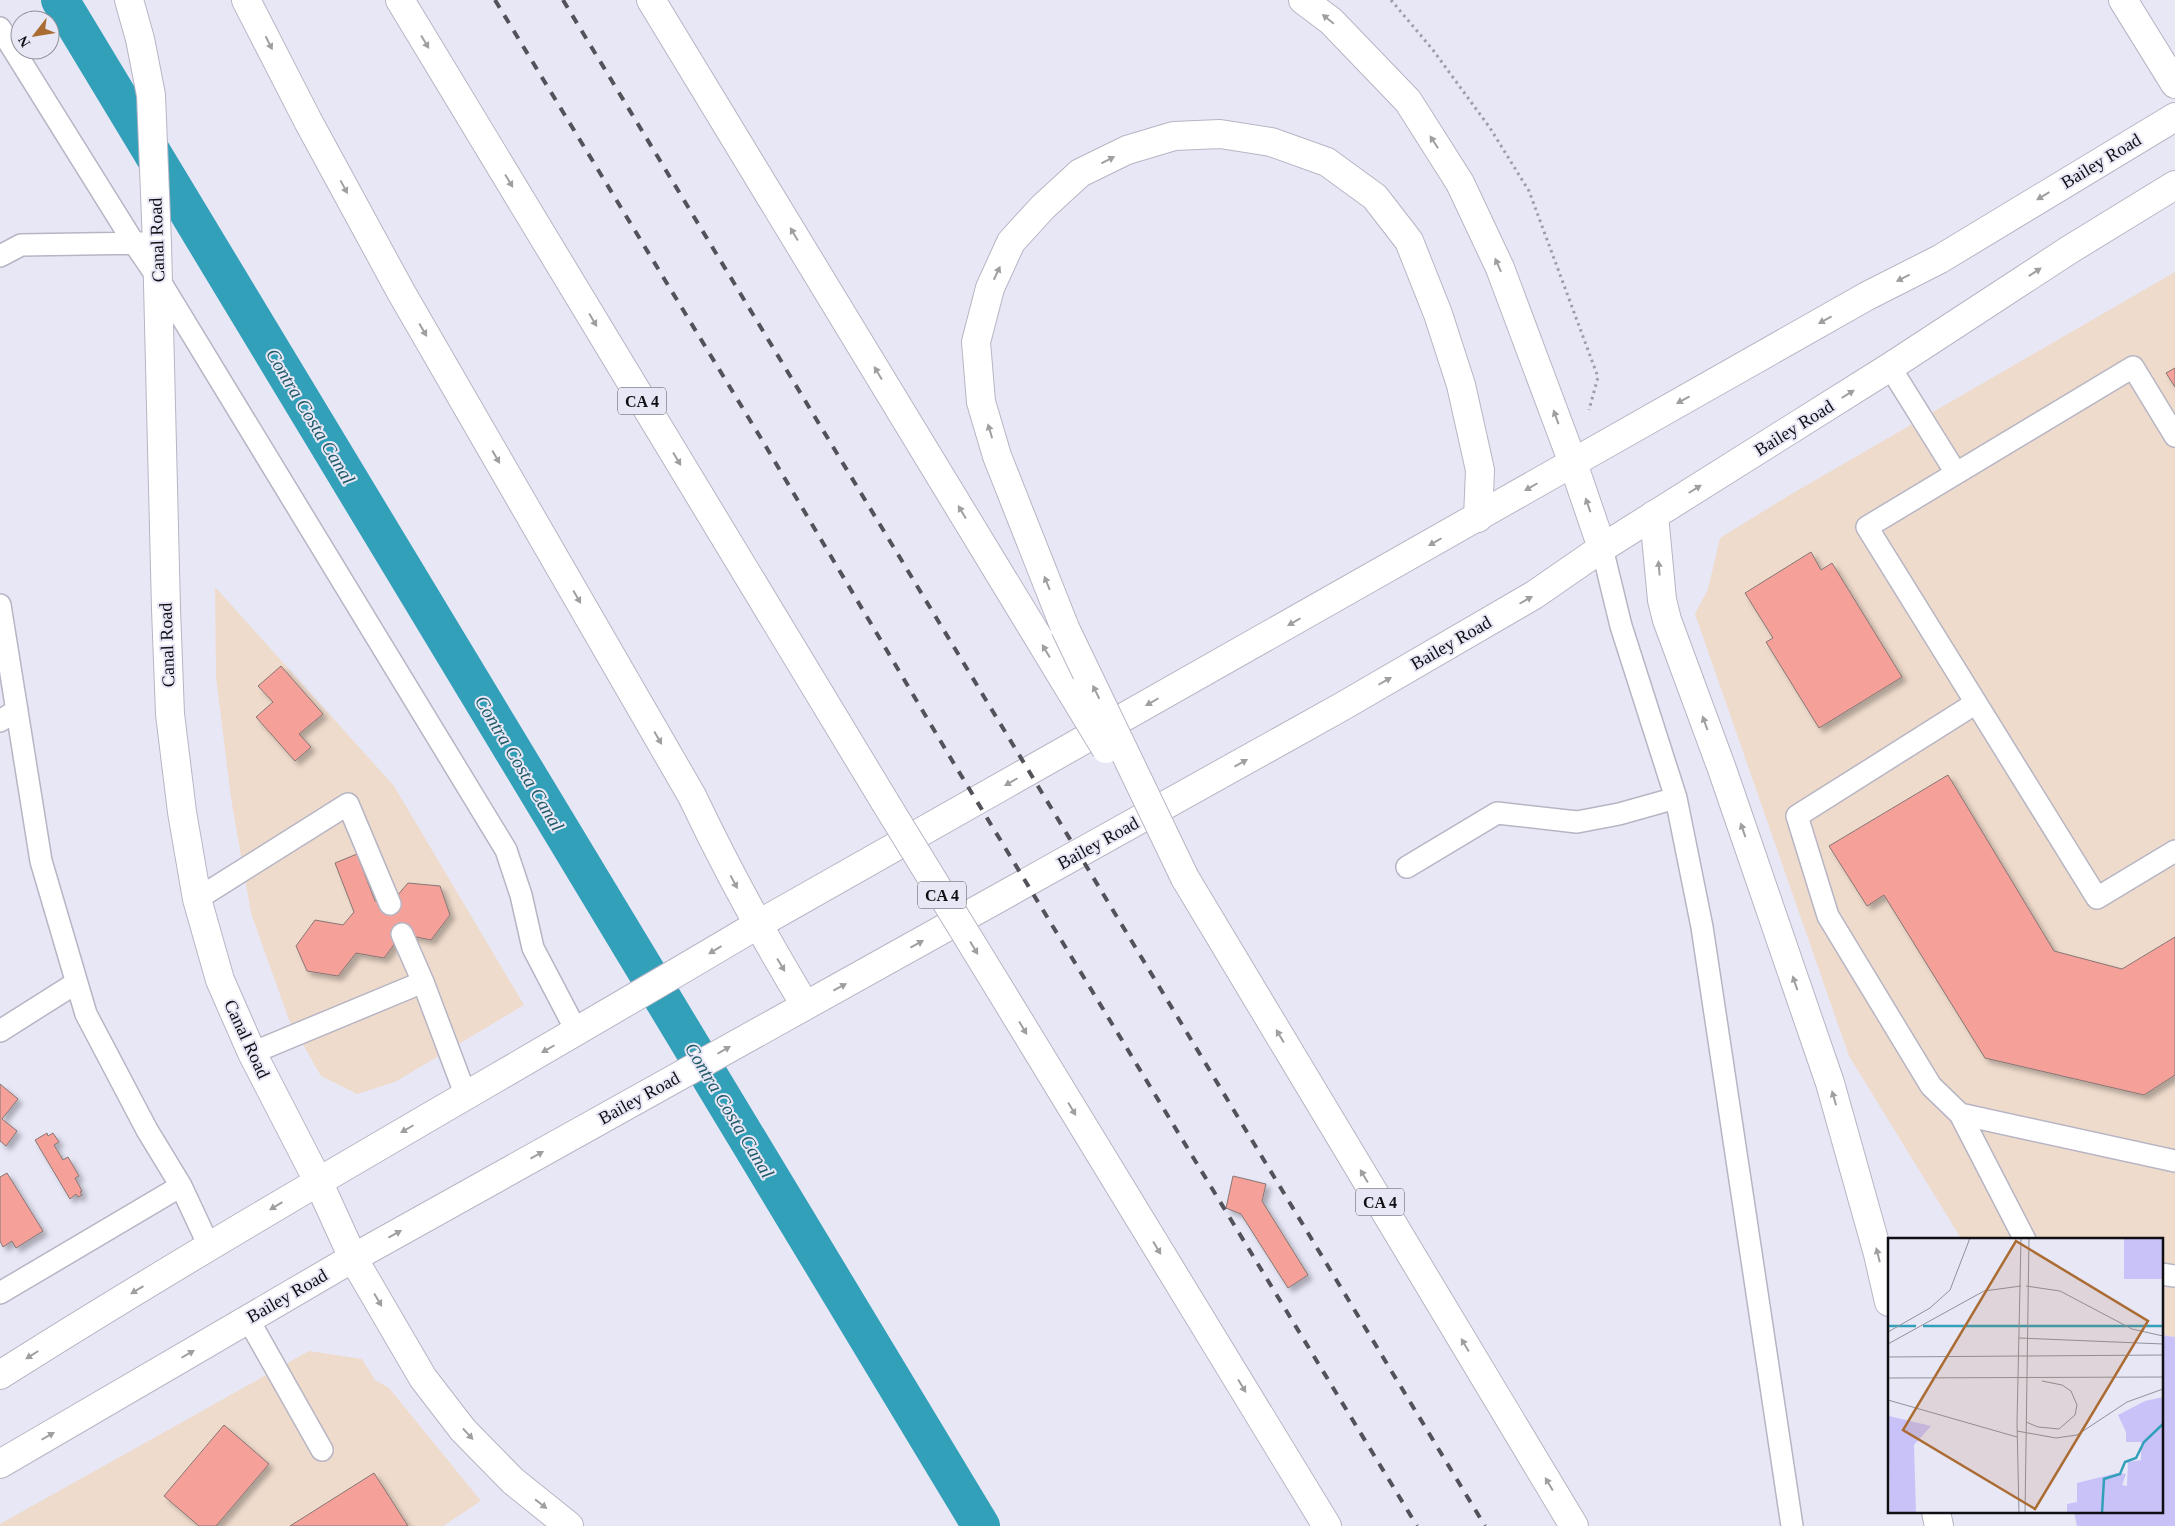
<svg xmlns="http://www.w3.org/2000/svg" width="2175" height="1526" viewBox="0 0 2175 1526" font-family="Georgia,serif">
  <defs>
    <filter id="shadow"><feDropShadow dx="4.5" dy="4.5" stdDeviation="2.5" flood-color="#0004"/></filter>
  </defs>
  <rect width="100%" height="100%" fill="#e8e7f6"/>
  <path fill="#efdbcc" d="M2175,272V1337L2161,1335V1240H1962L1849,1056L1695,614L1708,589L1720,538L1788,496Z
    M215,587L394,786L524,1005L395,1082L357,1094L321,1076L289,1020L251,913L231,798L216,677Z
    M309,1351L362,1359L375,1380L389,1388L481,1501L443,1526H0V1524Z"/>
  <path fill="#c9c2f8" d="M2161,1335L2175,1337V1526H2077L2074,1512H2161Z"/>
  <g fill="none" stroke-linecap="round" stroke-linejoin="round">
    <path stroke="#33a0b9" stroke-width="38" d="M60,0L981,1526"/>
  </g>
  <path fill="#f5a19a" stroke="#867674" filter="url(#shadow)" d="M2175,368V387L2166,373Z
    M1811,552L1821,570L1832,563L1902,677L1819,728L1766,642L1773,638L1745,593Z
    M281,666L323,714L299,734L311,747L295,761L256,717L273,702L258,686Z
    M1948,775L2054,951L2122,969L2175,937V1075L2144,1095L1985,1058L1884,895L1867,906L1829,846Z
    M357,854L375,901L390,904L408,883L440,886L450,915L431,940L402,934L384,958L356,953L338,976L307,971L296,946L315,920L343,925L354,912L335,863Z
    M0,1084L18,1099L2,1119L17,1131L6,1146L0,1141Z
    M47,1133L48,1136L53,1133L59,1142L54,1145L63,1160L68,1157L79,1176L75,1178L82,1191L80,1192L82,1195L78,1197L76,1194L70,1199L35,1140Z
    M7,1173L43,1231L16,1248L12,1241L3,1247L0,1241V1177Z
    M1233,1176L1266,1184L1262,1201L1308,1275L1288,1288L1241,1214L1226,1208Z
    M224,1425L269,1464L216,1526H199L164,1496Z
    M374,1473L408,1526H290Z"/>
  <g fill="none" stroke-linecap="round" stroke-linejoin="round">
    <defs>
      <path id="service" d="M0,28L134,243L158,278L506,850L521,895L533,948L577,1032
        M0,256L21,245L144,243
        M1890,367L1956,473
        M2175,436L2133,367L1867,527L2097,898L2175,851
        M1602,548L1621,626L1676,798L1702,927L1792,1526
        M0,605L41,861L86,1014L147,1130L181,1186L209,1246
        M1976,703L1797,816L1828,916L1931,1086L1960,1114L2025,1240
        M0,721L17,710
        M1407,867L1497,813L1577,822L1619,814L1676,798
        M197,899L348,804L390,904
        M402,934L423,982
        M0,1031L76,983
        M252,1053L423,982L466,1096
        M1960,1114L2175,1161
        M2161,1274L2175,1276
        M0,1293L181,1186
        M248,1319L322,1450"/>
      <path id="minor" d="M2123,0L2175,84"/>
      <path id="tertiary" d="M129,0L140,39L151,95L157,243L166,609L170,714L182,812L197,899L220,980L252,1053L318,1181L353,1258"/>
      <path id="secondary" d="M0,1375C248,1218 505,1075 757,925L1867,296L1940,259L2175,117
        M0,1464L353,1258L1343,706L1534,595L1602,548L1890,367L2069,250L2175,185"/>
      <path id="motorway" d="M246,0L308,121L401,292L692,796C726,868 764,937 805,1005
        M400,0L885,802
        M651,0L1072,693
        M1303,0L1331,21L1408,101L1460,183L1500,268L1573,463L1602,548
        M1654,515L1662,600L1667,620L1722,769L1830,1083L1878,1254L1889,1302
        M1065,628L997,456L981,402L976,342L990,288L1011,242L1043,207L1080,173L1127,150L1174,136L1220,134L1271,142L1327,162L1375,197L1409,241L1438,314L1461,385L1480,470L1478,518
        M1185,878L1574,1526
        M999,988L1327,1526
        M353,1258L423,1378L463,1430L513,1481L569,1526
        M1936,1512L1939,1526"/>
    </defs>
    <use href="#service" stroke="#b7b5c4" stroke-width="24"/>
    <use href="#minor" stroke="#b7b5c4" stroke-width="30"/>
    <use href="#tertiary" stroke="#b7b5c4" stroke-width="30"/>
    <use href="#secondary" stroke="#b7b5c4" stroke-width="30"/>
    <use href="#motorway" stroke="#b7b5c4" stroke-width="30"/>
    <path stroke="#9e9da9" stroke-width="3" stroke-dasharray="2.5 4" stroke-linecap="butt" d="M1391,0L1433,50L1490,128L1529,191L1598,377L1589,410"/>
    <use href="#service" stroke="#fff" stroke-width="21"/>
    <use href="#minor" stroke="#fff" stroke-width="28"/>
    <use href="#tertiary" stroke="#fff" stroke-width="28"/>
    <use href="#secondary" stroke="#fff" stroke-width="28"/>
    <use href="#motorway" stroke="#fff" stroke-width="28"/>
    <path stroke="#53525a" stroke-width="4" stroke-dasharray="9 9" stroke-linecap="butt" d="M495,0L762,440L953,762L1417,1526
      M563,0L1485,1526"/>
    <defs>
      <path id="motorway-bridge" d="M1065,628L1185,878
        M1072,693L1106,749
        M885,802L999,988"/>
    </defs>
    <use href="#motorway-bridge" stroke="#b7b5c4" stroke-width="30" stroke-linecap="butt"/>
    <use href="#motorway-bridge" stroke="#fff" stroke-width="28"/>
  </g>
  <defs><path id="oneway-solid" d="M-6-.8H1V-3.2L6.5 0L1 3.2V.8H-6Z" transform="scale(1.25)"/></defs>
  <g fill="#9f9fa1">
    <use href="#oneway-solid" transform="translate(1328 19) rotate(-141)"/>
    <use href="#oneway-solid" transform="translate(425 42) rotate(59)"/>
    <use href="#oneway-solid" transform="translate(269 43) rotate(63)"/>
    <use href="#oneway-solid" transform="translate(1434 142) rotate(-123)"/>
    <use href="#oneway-solid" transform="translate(1108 160) rotate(-27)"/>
    <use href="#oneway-solid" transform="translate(509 181) rotate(59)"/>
    <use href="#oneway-solid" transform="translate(344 187) rotate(62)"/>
    <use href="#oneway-solid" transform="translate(2043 196) rotate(149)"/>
    <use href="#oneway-solid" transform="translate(794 234) rotate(-121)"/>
    <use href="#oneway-solid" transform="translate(1498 265) rotate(-114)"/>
    <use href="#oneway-solid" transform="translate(2035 272) rotate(-33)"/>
    <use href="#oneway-solid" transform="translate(997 273) rotate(-65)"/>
    <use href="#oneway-solid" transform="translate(1903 278) rotate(153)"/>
    <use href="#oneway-solid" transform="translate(593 320) rotate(59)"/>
    <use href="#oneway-solid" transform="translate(1825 320) rotate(151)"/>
    <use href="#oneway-solid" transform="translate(423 330) rotate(60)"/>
    <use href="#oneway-solid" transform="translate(878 373) rotate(-121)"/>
    <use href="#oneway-solid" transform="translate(1848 394) rotate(-32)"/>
    <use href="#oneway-solid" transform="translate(1683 400) rotate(151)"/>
    <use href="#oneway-solid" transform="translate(1556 417) rotate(-110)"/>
    <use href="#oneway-solid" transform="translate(990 431) rotate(-107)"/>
    <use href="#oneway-solid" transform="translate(496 457) rotate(60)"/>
    <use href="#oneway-solid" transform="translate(677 459) rotate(59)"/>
    <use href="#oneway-solid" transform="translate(1531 487) rotate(150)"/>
    <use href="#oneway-solid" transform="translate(1695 489) rotate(-32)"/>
    <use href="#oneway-solid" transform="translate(1588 505) rotate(-109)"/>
    <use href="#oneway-solid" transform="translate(962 512) rotate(-121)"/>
    <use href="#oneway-solid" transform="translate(1435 542) rotate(150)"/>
    <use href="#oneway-solid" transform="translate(1659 568) rotate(-95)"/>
    <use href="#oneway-solid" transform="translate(1047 583) rotate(-112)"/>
    <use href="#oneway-solid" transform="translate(577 597) rotate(60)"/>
    <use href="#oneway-solid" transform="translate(1526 600) rotate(-30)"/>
    <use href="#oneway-solid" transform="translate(1294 622) rotate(150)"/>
    <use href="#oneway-solid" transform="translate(1046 651) rotate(-121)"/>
    <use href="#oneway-solid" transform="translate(1385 681) rotate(-30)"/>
    <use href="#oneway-solid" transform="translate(1096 692) rotate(-116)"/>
    <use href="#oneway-solid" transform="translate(1152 702) rotate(150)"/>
    <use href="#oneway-solid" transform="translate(1705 723) rotate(-110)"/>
    <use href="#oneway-solid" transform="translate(658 738) rotate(60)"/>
    <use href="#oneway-solid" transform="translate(1241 763) rotate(-29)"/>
    <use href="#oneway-solid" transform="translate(1011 782) rotate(150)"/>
    <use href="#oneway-solid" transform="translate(1743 830) rotate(-109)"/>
    <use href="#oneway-solid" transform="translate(734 882) rotate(62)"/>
    <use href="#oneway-solid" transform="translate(917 944) rotate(-29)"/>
    <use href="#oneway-solid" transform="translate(974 948) rotate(59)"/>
    <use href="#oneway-solid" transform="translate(715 950) rotate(149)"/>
    <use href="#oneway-solid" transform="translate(781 965) rotate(59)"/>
    <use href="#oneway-solid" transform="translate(1795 983) rotate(-109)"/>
    <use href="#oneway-solid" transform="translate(840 987) rotate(-28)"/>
    <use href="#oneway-solid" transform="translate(1023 1028) rotate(59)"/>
    <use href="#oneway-solid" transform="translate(1280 1036) rotate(-121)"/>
    <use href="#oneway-solid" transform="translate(548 1049) rotate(150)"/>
    <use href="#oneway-solid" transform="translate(724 1050) rotate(-30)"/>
    <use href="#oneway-solid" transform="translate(1834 1098) rotate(-106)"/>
    <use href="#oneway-solid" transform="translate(1072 1109) rotate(59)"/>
    <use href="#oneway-solid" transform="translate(407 1129) rotate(150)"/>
    <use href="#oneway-solid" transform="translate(537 1155) rotate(-29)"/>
    <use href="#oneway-solid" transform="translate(1364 1176) rotate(-121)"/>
    <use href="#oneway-solid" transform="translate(276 1206) rotate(149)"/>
    <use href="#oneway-solid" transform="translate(395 1234) rotate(-29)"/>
    <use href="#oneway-solid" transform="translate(1157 1248) rotate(59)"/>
    <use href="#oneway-solid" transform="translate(1878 1255) rotate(-104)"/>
    <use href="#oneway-solid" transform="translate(137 1290) rotate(149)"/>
    <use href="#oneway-solid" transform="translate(378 1300) rotate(59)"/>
    <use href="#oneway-solid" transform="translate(1465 1345) rotate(-121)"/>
    <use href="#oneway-solid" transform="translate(188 1354) rotate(-30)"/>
    <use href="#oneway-solid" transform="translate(32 1355) rotate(148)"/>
    <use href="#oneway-solid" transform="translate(1242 1386) rotate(59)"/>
    <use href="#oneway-solid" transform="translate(468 1434) rotate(47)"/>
    <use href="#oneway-solid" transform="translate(48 1436) rotate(-30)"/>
    <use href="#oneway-solid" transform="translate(1549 1484) rotate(-121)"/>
    <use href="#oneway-solid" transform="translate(541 1504) rotate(38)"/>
  </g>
  <g text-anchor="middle" stroke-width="4" stroke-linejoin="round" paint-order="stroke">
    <g fill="#e8e7f6" stroke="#505057" stroke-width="1">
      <rect x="618" y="387.5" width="48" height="27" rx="4"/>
      <rect x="918" y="881.5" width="48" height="27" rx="4"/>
      <rect x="1356" y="1188.5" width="48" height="27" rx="4"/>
    </g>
    <g font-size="16" font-weight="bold" fill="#0f0f13">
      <text x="642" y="407">CA 4</text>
      <text x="942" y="901">CA 4</text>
      <text x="1380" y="1208">CA 4</text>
    </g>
    <g font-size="18" fill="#0f0f13" stroke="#e8e7f6">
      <text transform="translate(2101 161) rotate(-31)" y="6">Bailey Road</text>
      <text transform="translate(157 240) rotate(-92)" y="6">Canal Road</text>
      <text transform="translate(1794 428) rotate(-32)" y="6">Bailey Road</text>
      <text transform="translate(1451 643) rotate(-30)" y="6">Bailey Road</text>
      <text transform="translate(167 645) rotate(-92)" y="6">Canal Road</text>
      <text transform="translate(1098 843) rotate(-29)" y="6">Bailey Road</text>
      <text transform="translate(247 1039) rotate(65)" y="6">Canal Road</text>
      <text transform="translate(639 1098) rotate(-29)" y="6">Bailey Road</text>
      <text transform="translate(287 1296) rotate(-30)" y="6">Bailey Road</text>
    </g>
    <g font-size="19" font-style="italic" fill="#215b69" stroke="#e8e7f6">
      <text transform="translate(311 416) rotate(59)" y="7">Contra Costa Canal</text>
      <text transform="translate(520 763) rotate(59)" y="7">Contra Costa Canal</text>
      <text transform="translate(730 1110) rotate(59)" y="7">Contra Costa Canal</text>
    </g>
  </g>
  <g transform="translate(1888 1238)">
    <rect width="275" height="275" fill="#e8e7f6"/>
    <path d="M236,0H275V41H236ZM275,159V275H179V266L189,264V245L229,235L238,236L234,247L239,248L240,224L253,222V204H238V194L230,177L257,163ZM1,178L43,188L26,207L28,275H2Z" fill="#c9c2f8"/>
    <path fill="none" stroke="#33a0b9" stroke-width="2.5" d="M0,88H28M35,88H275M214,275L216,241L232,236L237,224L248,220L256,204L275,186"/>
    <path fill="none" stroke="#91919b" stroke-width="1" d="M138,48L172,53L244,91L275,98M0,94L42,70L62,52L82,0M131,100L275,106M0,106L96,53L133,48M0,119L275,117M0,140L275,139M0,162L129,199M138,184L150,189L171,191L187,177L189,167L183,153L174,147L154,143M129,193L168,200L189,197L239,164L275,151M131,275L129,185L133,0M137,275L141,0"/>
    <path fill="#ab6c33" fill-opacity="0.15" stroke="#ab6c33" stroke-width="2.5" d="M128,3L260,83L147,271L15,192Z"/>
    <rect width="275" height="275" fill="none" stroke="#0f0f13" stroke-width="2.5"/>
  </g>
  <g transform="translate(35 35) rotate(239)"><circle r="24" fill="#e8e7f6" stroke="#91919b"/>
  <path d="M0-4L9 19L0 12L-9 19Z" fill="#ab6c33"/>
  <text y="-8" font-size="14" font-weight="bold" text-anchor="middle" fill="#0f0f13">N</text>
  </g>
</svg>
